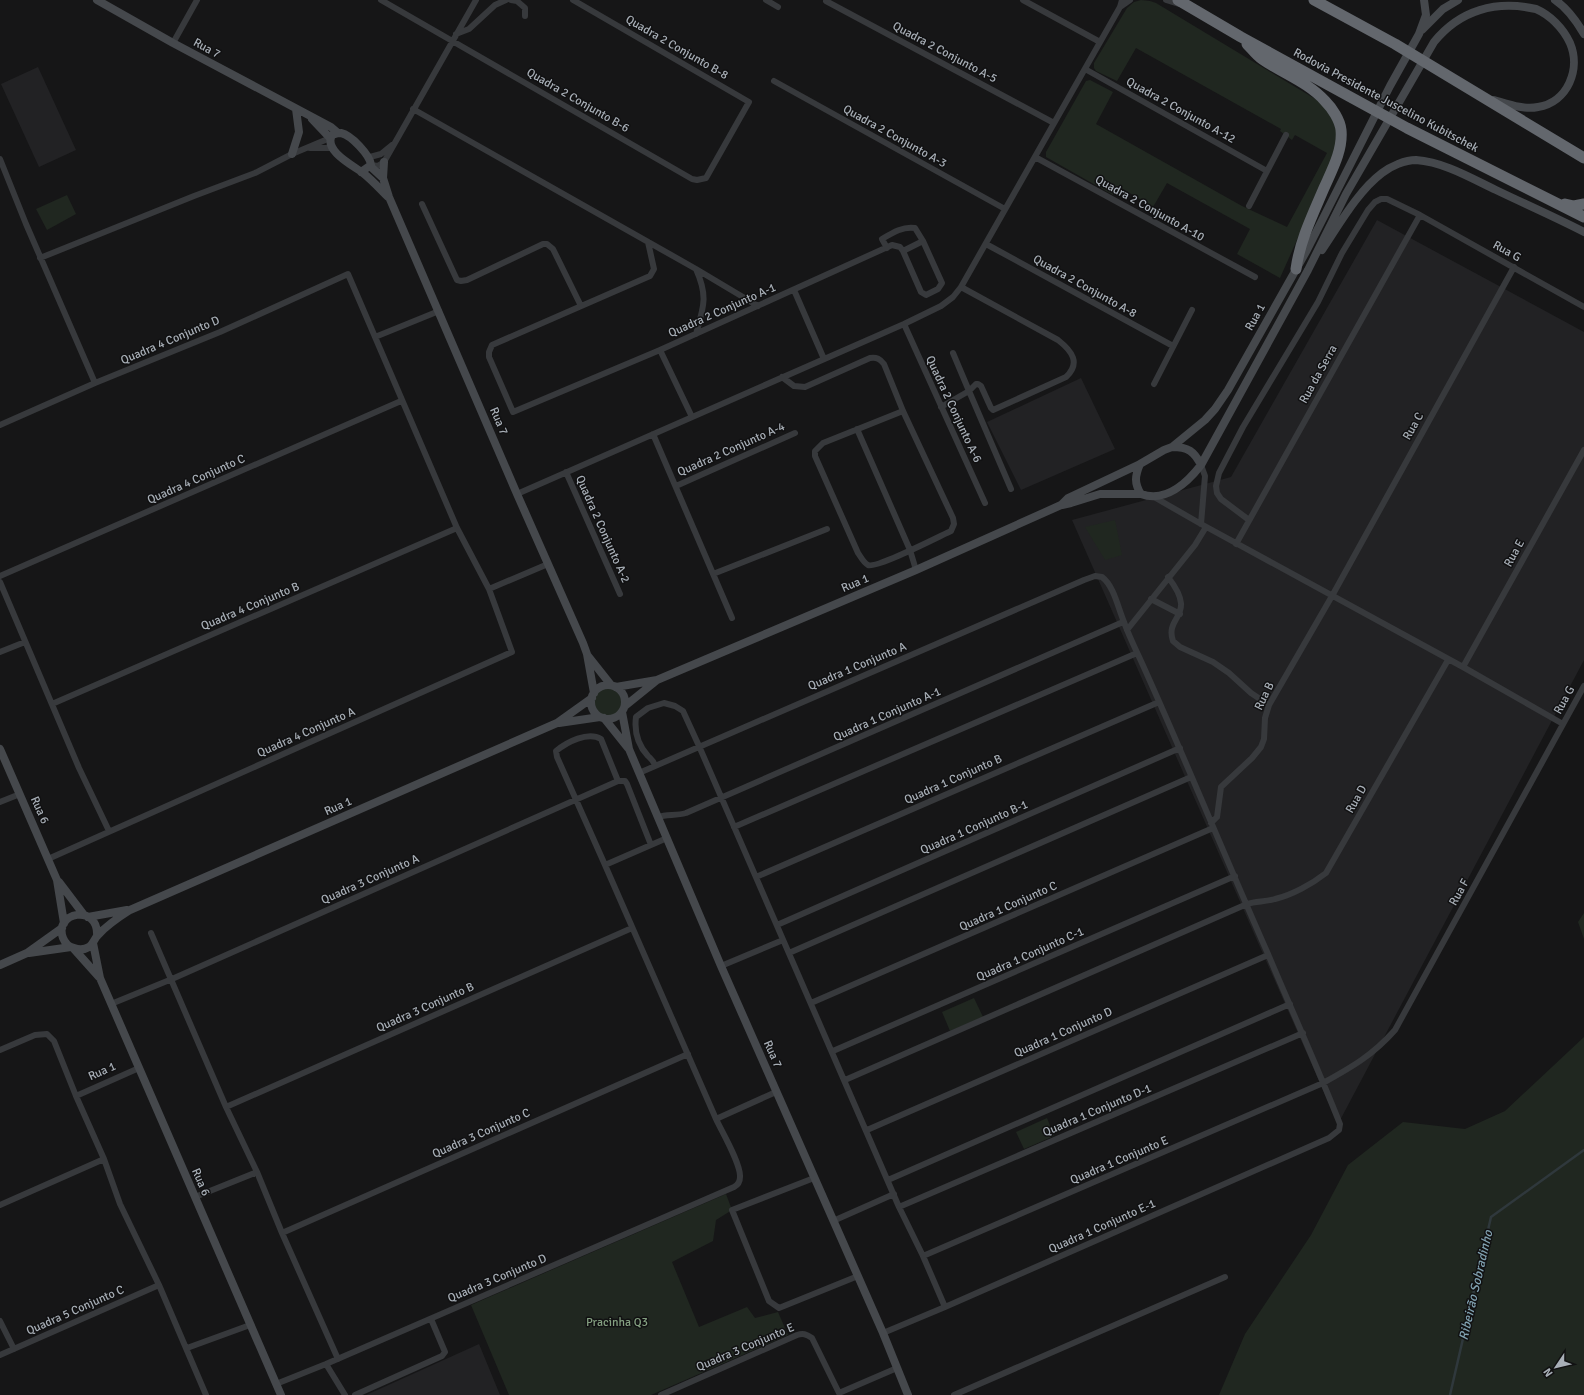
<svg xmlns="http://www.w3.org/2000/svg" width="1584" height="1395" viewBox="0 0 1584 1395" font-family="Signika,sans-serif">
  <rect width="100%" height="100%" fill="#161617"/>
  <path fill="#222224" d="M38,67L76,150L39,167L1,84Z
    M1377,220L1584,332V660L1338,1124L1072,520L1231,477Z
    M1081,378L1115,449L1021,490L987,422Z
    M479,1344L500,1395H366L373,1392Z"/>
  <path fill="#202720" d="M1141,0L1150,1L1156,3L1317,100L1326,106L1333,119L1337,134L1334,157L1280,278L1237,254L1250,229L1167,183L1153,207L1118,186L1113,195L1046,157V152L1086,81L1090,80L1113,92L1096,124L1242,206L1287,227L1327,153L1295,135L1292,140L1280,131L1281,129L1136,48L1117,81L1096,71L1094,68V63L1127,8L1134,2Z
    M67,195L76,214L47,230L36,209Z
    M1115,520L1122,555L1105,560L1085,527Z
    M594 702a14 14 0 1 1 28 0a14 14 0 1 1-28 0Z
    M1584,913V939L1578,922Z
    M974,998L983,1017L950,1031L942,1012Z
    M1584,1037V1395H1219L1245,1334L1311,1235L1348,1165L1403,1122L1465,1129L1505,1111Z
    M1047,1118L1054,1136L1024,1149L1016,1132Z
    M726,1194L732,1210L716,1220L713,1241L672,1262L699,1327L747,1307L755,1318L778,1312L788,1335L651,1395H509L471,1305Z"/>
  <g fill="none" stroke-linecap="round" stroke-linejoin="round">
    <path stroke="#2f383c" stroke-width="2.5" d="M1450,1395L1491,1217L1584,1150"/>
    <path stroke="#37393c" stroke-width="6" d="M381,0L692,179L697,180L706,178L749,102L573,0
      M511,0L517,1L525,8V16
      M766,0L778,7
      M1023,0L1100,42
      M1166,0L1179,4
      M826,1L1054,123
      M1120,7L1130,0
      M456,34L469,29L495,5L506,0
      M173,43L197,0
      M1085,69L1267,171
      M774,81L1005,209
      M413,109L696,269L758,306
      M310,148H332
      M370,157L381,154L392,145
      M1035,157L1255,277
      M0,159L26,224L95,383
      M371,165L378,166L384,162L476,0
      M422,204L457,280L461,281L467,280L543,244H547L553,249L581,306
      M1249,206L1286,135
      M648,242L654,269L650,276L492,345L489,352V357L513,412L660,350L892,245L900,247L903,251L921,292L926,295L938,289L942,283L923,241
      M986,244L1173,346
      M887,248L882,239C892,233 903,226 915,228L923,241L903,251
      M40,258L194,196L255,173L292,154L330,138
      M794,290L824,359
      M904,324L985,503
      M696,334C704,306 708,296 696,269
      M375,337L439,311
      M660,350L692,417
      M953,353L969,391L976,384H978L981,386L991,408L993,410L1066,377C1081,363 1072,351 1058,340L961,287
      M782,377L794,386L805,387L870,358C877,357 880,359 884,364L903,411L953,518L954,524L951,531C940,536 876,569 868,565C863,562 861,557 858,553L815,456V451L823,443L903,411
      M1154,384L1192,310
      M941,407L969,391L1011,489
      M0,425L95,383L220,332L348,274L457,528L489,589L512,652L48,859
      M857,429L910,550L916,570
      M653,434L732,618
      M566,472L620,594
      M676,486L795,433
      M517,494L904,324L941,306L953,297L961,287L1120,7L1122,0
      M1154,497L1201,524L1463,667L1563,724
      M1249,520L1221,499L1217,493L1216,486L1219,473L1243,427L1318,302L1342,253L1368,210L1375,202L1381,199H1387L1420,215L1584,307
      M1201,524L1205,476L1201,465
      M1236,544L1420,215
      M713,574L827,529
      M0,576L401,401
      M1168,577C1199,617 1164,615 1173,641L1180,647L1213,662L1229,673L1251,693L1269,705
      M0,582L79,768L109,831
      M489,589L548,564
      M1151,599L1180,614
      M1127,630L1195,545L1206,527
      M0,652L25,642
      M1463,667L1584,450
      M52,704L457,528
      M655,766C654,761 652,760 648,756C638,745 634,732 636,717L648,708L664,703L675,706L683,711L699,746L899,1207L923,1256L945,1307
      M639,773L1084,580L1095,576L1102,577C1114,586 1118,608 1124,622C1129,636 1135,648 1141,661C1185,758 1225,857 1268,954C1292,1011 1317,1066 1340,1124L1339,1130L1329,1138L945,1307L883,1333
      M0,802L20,794
      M658,817C667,814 676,816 686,813L1123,622
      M1211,823L1217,817L1221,787L1252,758L1261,747L1264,739L1265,718L1269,705L1332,596L1514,267
      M734,827L1137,653
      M605,865L667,838
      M756,877L1159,702
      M777,925L1180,748
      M151,933L226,1107L257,1172L282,1233L338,1359
      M789,953L1191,777
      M721,966L783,940
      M811,1003L1213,828
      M111,1004L172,979L618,781H625L627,784L651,845
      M0,1050L35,1035L47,1034L54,1041L76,1096L104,1159L120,1204L159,1285L206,1395
      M833,1051L1235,876
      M845,1080L1247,904C1256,901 1265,902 1275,899C1292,895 1312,884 1326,873L1448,660
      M76,1096L139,1068
      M226,1107L632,928
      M716,1119L776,1092
      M867,1130L1268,955
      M814,1178L732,1210L769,1301L779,1308L858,1276
      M888,1180L1290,1004
      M195,1197L257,1172
      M0,1205L104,1159
      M899,1207L1303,1033
      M833,1221L894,1194
      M282,1233L688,1054
      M923,1256L1323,1083C1352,1067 1373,1055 1395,1030L1584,686
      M0,1321L14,1349
      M187,1348L250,1325
      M0,1355L159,1285
      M326,1364L345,1395
      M276,1384L326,1364L734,1187C738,1185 740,1182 740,1177C741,1164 722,1132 716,1119L605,865L557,757L556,751C567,742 588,731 601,739L618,781
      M355,1395L442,1356L445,1352L431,1319
      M661,1395L797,1335C803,1333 806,1334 812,1338L839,1393L897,1368
      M954,1395L1225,1277"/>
    <path stroke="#45484c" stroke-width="8" d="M97,0L173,43L331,127L338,133
      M1555,0C1567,8 1577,22 1584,34
      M1422,30L1443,9L1458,0
      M312,119L330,138
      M292,154L299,132L296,109
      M370,166L383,178L389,197L517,494L583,643L587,654L594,693
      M361,172L371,165C370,155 351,135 341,133C337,133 335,134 332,135C323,151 354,166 363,173C372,180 380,189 388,197
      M383,178L384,162
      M1322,250C1339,225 1358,191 1382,173C1391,166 1405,160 1416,160C1444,162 1471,178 1496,190C1525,204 1555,217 1584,232
      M1172,447L1205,420L1215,409L1228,390L1307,250L1390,86L1419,34L1426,15L1424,0
      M1172,447C1188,447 1194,451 1201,465C1187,483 1165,503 1141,494C1134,483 1135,476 1140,464L1164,450Z
      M1201,465L1308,270L1346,194L1434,42C1460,10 1496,0 1536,9C1550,15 1563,28 1570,43C1581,69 1568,102 1538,107C1524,110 1508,104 1494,100
      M1062,505L1071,503L1100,494H1141
      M588,656L611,685
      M591 702a17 17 0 1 1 34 0a17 17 0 1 1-34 0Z
      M616,687L657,680L916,570L1061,505L1068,498L1140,464
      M625,706L656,681
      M622,712L629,749L721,966L883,1333L908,1395
      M604,718L628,748
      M559,723L600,717
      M0,749L57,880L64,923
      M59,882L84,915
      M88,917L127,910
      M97,936C99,903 53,912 63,938C65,943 69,947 74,948C79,950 84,950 89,947C94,943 94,939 98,935C107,925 119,917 130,910L557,723L592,698
      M93,943L100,978L281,1395
      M74,949L99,977
      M29,953L71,947
      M0,965L27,953L62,928"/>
    <path stroke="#63676d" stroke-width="11" d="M1178,0L1241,37L1407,128L1584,217
      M1314,0L1395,44L1584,158
      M1247,44C1252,49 1256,55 1262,59C1282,73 1308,82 1325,101C1332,108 1340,120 1341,130C1343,150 1332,170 1324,188C1313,214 1300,240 1296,269
      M1565,204L1574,206L1584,204"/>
  </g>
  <g text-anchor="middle" stroke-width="3" stroke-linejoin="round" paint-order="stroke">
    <g font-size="12" fill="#a8afb7" stroke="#111112">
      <text transform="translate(677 47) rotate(30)" y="4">Quadra 2 Conjunto B-8</text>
      <text transform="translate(207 48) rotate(28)" y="4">Rua 7</text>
      <text transform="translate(945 52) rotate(28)" y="4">Quadra 2 Conjunto A-5</text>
      <text transform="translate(578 100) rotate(30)" y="4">Quadra 2 Conjunto B-6</text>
      <text transform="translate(1386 100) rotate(28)" y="4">Rodovia Presidente Juscelino Kubitschek</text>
      <text transform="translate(1181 110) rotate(29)" y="4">Quadra 2 Conjunto A-12</text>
      <text transform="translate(895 136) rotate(29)" y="4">Quadra 2 Conjunto A-3</text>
      <text transform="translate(1150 208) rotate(29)" y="4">Quadra 2 Conjunto A-10</text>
      <text transform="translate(1507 251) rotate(29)" y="4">Rua G</text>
      <text transform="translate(1085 286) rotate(29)" y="4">Quadra 2 Conjunto A-8</text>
      <text transform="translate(722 310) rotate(-24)" y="4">Quadra 2 Conjunto A-1</text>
      <text transform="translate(1255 317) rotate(-61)" y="4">Rua 1</text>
      <text transform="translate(170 340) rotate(-23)" y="4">Quadra 4 Conjunto D</text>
      <text transform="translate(1318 374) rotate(-61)" y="4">Rua da Serra</text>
      <text transform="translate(954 409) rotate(65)" y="4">Quadra 2 Conjunto A-6</text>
      <text transform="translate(499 421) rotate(67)" y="4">Rua 7</text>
      <text transform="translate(1413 426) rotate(-61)" y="4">Rua C</text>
      <text transform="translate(731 449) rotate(-24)" y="4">Quadra 2 Conjunto A-4</text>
      <text transform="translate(196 479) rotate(-24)" y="4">Quadra 4 Conjunto C</text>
      <text transform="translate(603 529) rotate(66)" y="4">Quadra 2 Conjunto A-2</text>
      <text transform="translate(1514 553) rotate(-61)" y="4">Rua E</text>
      <text transform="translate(855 583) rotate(-23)" y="4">Rua 1</text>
      <text transform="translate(250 606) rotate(-23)" y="4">Quadra 4 Conjunto B</text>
      <text transform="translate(857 666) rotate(-23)" y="4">Quadra 1 Conjunto A</text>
      <text transform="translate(1264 696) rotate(-64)" y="4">Rua B</text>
      <text transform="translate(1564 700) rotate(-61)" y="4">Rua G</text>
      <text transform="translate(887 714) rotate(-24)" y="4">Quadra 1 Conjunto A-1</text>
      <text transform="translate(306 732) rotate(-24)" y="4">Quadra 4 Conjunto A</text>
      <text transform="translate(953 779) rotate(-24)" y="4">Quadra 1 Conjunto B</text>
      <text transform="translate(1356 799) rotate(-60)" y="4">Rua D</text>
      <text transform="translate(338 806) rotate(-24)" y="4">Rua 1</text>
      <text transform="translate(40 810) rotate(66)" y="4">Rua 6</text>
      <text transform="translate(974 827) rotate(-24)" y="4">Quadra 1 Conjunto B-1</text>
      <text transform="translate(370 879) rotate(-24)" y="4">Quadra 3 Conjunto A</text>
      <text transform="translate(1459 892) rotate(-61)" y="4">Rua F</text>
      <text transform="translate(1008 906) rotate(-24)" y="4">Quadra 1 Conjunto C</text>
      <text transform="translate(1030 954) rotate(-24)" y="4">Quadra 1 Conjunto C-1</text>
      <text transform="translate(425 1007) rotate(-24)" y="4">Quadra 3 Conjunto B</text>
      <text transform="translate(1063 1032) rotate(-24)" y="4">Quadra 1 Conjunto D</text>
      <text transform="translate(773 1054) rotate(66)" y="4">Rua 7</text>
      <text transform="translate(102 1071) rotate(-24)" y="4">Rua 1</text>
      <text transform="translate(1097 1110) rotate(-23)" y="4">Quadra 1 Conjunto D-1</text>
      <text transform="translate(481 1133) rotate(-24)" y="4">Quadra 3 Conjunto C</text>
      <text transform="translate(1119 1160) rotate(-23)" y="4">Quadra 1 Conjunto E</text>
      <text transform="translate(201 1182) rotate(67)" y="4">Rua 6</text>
      <text transform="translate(1102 1226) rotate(-24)" y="4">Quadra 1 Conjunto E-1</text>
      <text transform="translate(497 1278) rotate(-23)" y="4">Quadra 3 Conjunto D</text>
      <text transform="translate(75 1310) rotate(-24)" y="4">Quadra 5 Conjunto C</text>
      <text transform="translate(745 1347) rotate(-23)" y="4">Quadra 3 Conjunto E</text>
    </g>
    <g font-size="12" fill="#84a081" stroke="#111112">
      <text x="617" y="1326">Pracinha Q3</text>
    </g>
    <g font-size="13" font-style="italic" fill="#81a1b0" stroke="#111112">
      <text transform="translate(1475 1285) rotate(-77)" y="5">Ribeirão Sobradinho</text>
    </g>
  </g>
  <g transform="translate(1556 1367) rotate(235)" stroke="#111112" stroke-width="3" paint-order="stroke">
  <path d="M0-3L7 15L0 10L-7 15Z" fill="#a8afb7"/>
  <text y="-6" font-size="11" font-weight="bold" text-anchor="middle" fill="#a8afb7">N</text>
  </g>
</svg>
